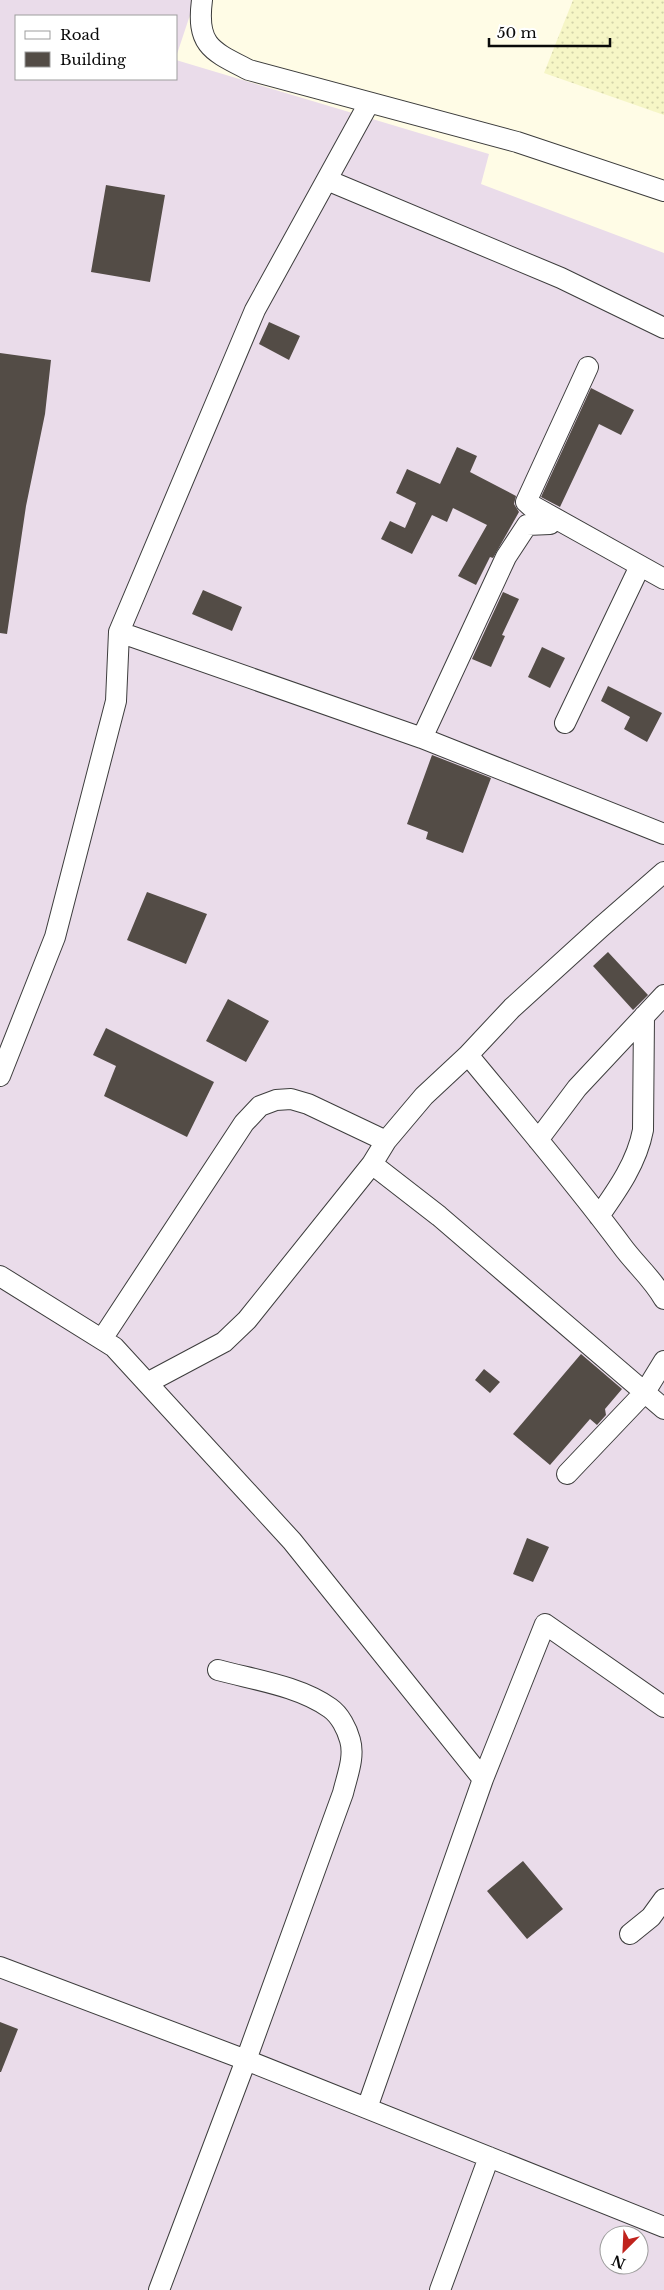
<svg xmlns="http://www.w3.org/2000/svg" width="664" height="2290" viewBox="0 0 664 2290" font-family="'Libre Baskerville',serif">
  <defs>
    <pattern id="farmland-dots" width="8" height="8" patternUnits="userSpaceOnUse" patternTransform="scale(1.25)"><rect width="8" height="8" fill="#f6f6c6"/><path d="M2 2h.1M6 6h.1" fill="none" stroke="#d2d2a9" stroke-width="1.8" stroke-linecap="round"/></pattern>
  </defs>
  <rect width="100%" height="100%" fill="#fffce6"/>
  <path fill="#eadcea" fill-rule="evenodd" d="M0,0H195L176,57V16H16V79H176V60L489,154L481,184L664,253V2290H0ZM609,2235H639V2265H609Z"/>
  <path fill="url(#farmland-dots)" d="M573,0H664V115L544,73Z"/>
  <path fill="#534c46" d="M106,185L165,195L150,282L91,272Z
    M269,322L300,336L289,360L259,344Z
    M0,353L51,360L45,414L26,506L7,634L0,633Z
    M591,388L634,410L621,435L599,424L560,507L541,497Z
    M457,447L477,456L470,472L516,496L514,504L519,512L493,558L490,557L476,585L458,576L487,525L453,508L447,522L432,515L412,554L381,539L390,521L405,528L416,503L396,493L407,469L440,484Z
    M203,590L242,607L232,631L192,614Z
    M503,592L519,599L502,635L505,636L491,667L472,659Z
    M542,647L565,658L550,688L528,677Z
    M608,686L662,713L647,742L624,729L630,717L601,701Z
    M432,755L491,778L463,853L426,839L428,832L407,824Z
    M147,892L207,914L186,964L127,940Z
    M608,952L648,995L633,1010L593,966Z
    M228,999L269,1021L246,1062L206,1041Z
    M106,1028L214,1082L187,1137L104,1096L116,1066L93,1055Z
    M581,1354L622,1389L605,1409L606,1415L597,1425L590,1419L550,1465L513,1434Z
    M484,1369L500,1382L490,1393L475,1380Z
    M527,1538L549,1547L533,1582L513,1574Z
    M523,1861L563,1909L527,1939L487,1891Z
    M0,2022L18,2029L1,2072H0Z"/>
  <g fill="none" stroke-linecap="round" stroke-linejoin="round">
    <defs>
      <path id="minor" d="M202,0C196,46 212,51 249,70L517,142L664,191
        M327,180L561,278L664,328
        M526,502L588,367
        M119,632L422,738L664,834
        M565,723L640,566
        M422,738L506,557L527,525L550,524L526,502L664,579
        M468,1055C520,1118 573,1180 622,1246C635,1264 653,1279 664,1299
        M0,1076L55,937L116,701L119,632L255,310L369,103
        M538,1140L577,1088L664,995
        M372,1164L439,1216L664,1409
        M599,1216C618,1189 637,1162 643,1130L644,1016
        M0,1276L114,1347L147,1383
        M102,1339L244,1123L260,1106L276,1100L291,1099L308,1104L386,1141
        M567,1474L645,1392L664,1361
        M483,1779L545,1624L664,1707
        M630,1934L651,1917L664,1899
        M0,1967L246,2060L664,2227
        M367,2108L483,1779L292,1541L147,1383L224,1342L247,1320L372,1164L386,1141L424,1096L468,1055L512,1008L600,928L664,872
        M159,2290L246,2060L343,1793C347,1776 355,1757 350,1740C347,1729 340,1715 330,1708C299,1686 255,1680 218,1670
        M440,2290L489,2157"/>
    </defs>
    <use href="#minor" stroke="#3d3d3d" stroke-width="22"/>
    <use href="#minor" stroke="#fff" stroke-width="20"/>
  </g>
  <rect x="15" y="15" width="162" height="65" fill="#ffffff" stroke="#9d9d9d"/>
  <rect x="25" y="31" width="25" height="8" fill="#ffffff" stroke="#9d9d9d"/>
  <text x="60" y="40" font-size="15" fill="#0a0a0a">Road</text>
  <rect x="25" y="52" width="25" height="15" fill="#534c46" stroke="#9d9d9d"/>
  <text x="60" y="65" font-size="15" fill="#0a0a0a">Building</text>
  <g transform="translate(624 2250) rotate(204)"><circle r="24" fill="#ffffff" stroke="#9d9d9d"/>
  <path d="M0-4L9 19L0 12L-9 19Z" fill="#c0221c"/>
  <text y="-8" font-size="14" font-weight="bold" text-anchor="middle" fill="#0a0a0a">N</text>
  </g>
  <path d="M489 38v8h121v-8" fill="none" stroke="#0a0a0a" stroke-width="2.5"/>
  <text x="497" y="38" font-size="15" fill="#0a0a0a" stroke="#ffffff" stroke-width="4" paint-order="stroke">50 m</text>
</svg>
